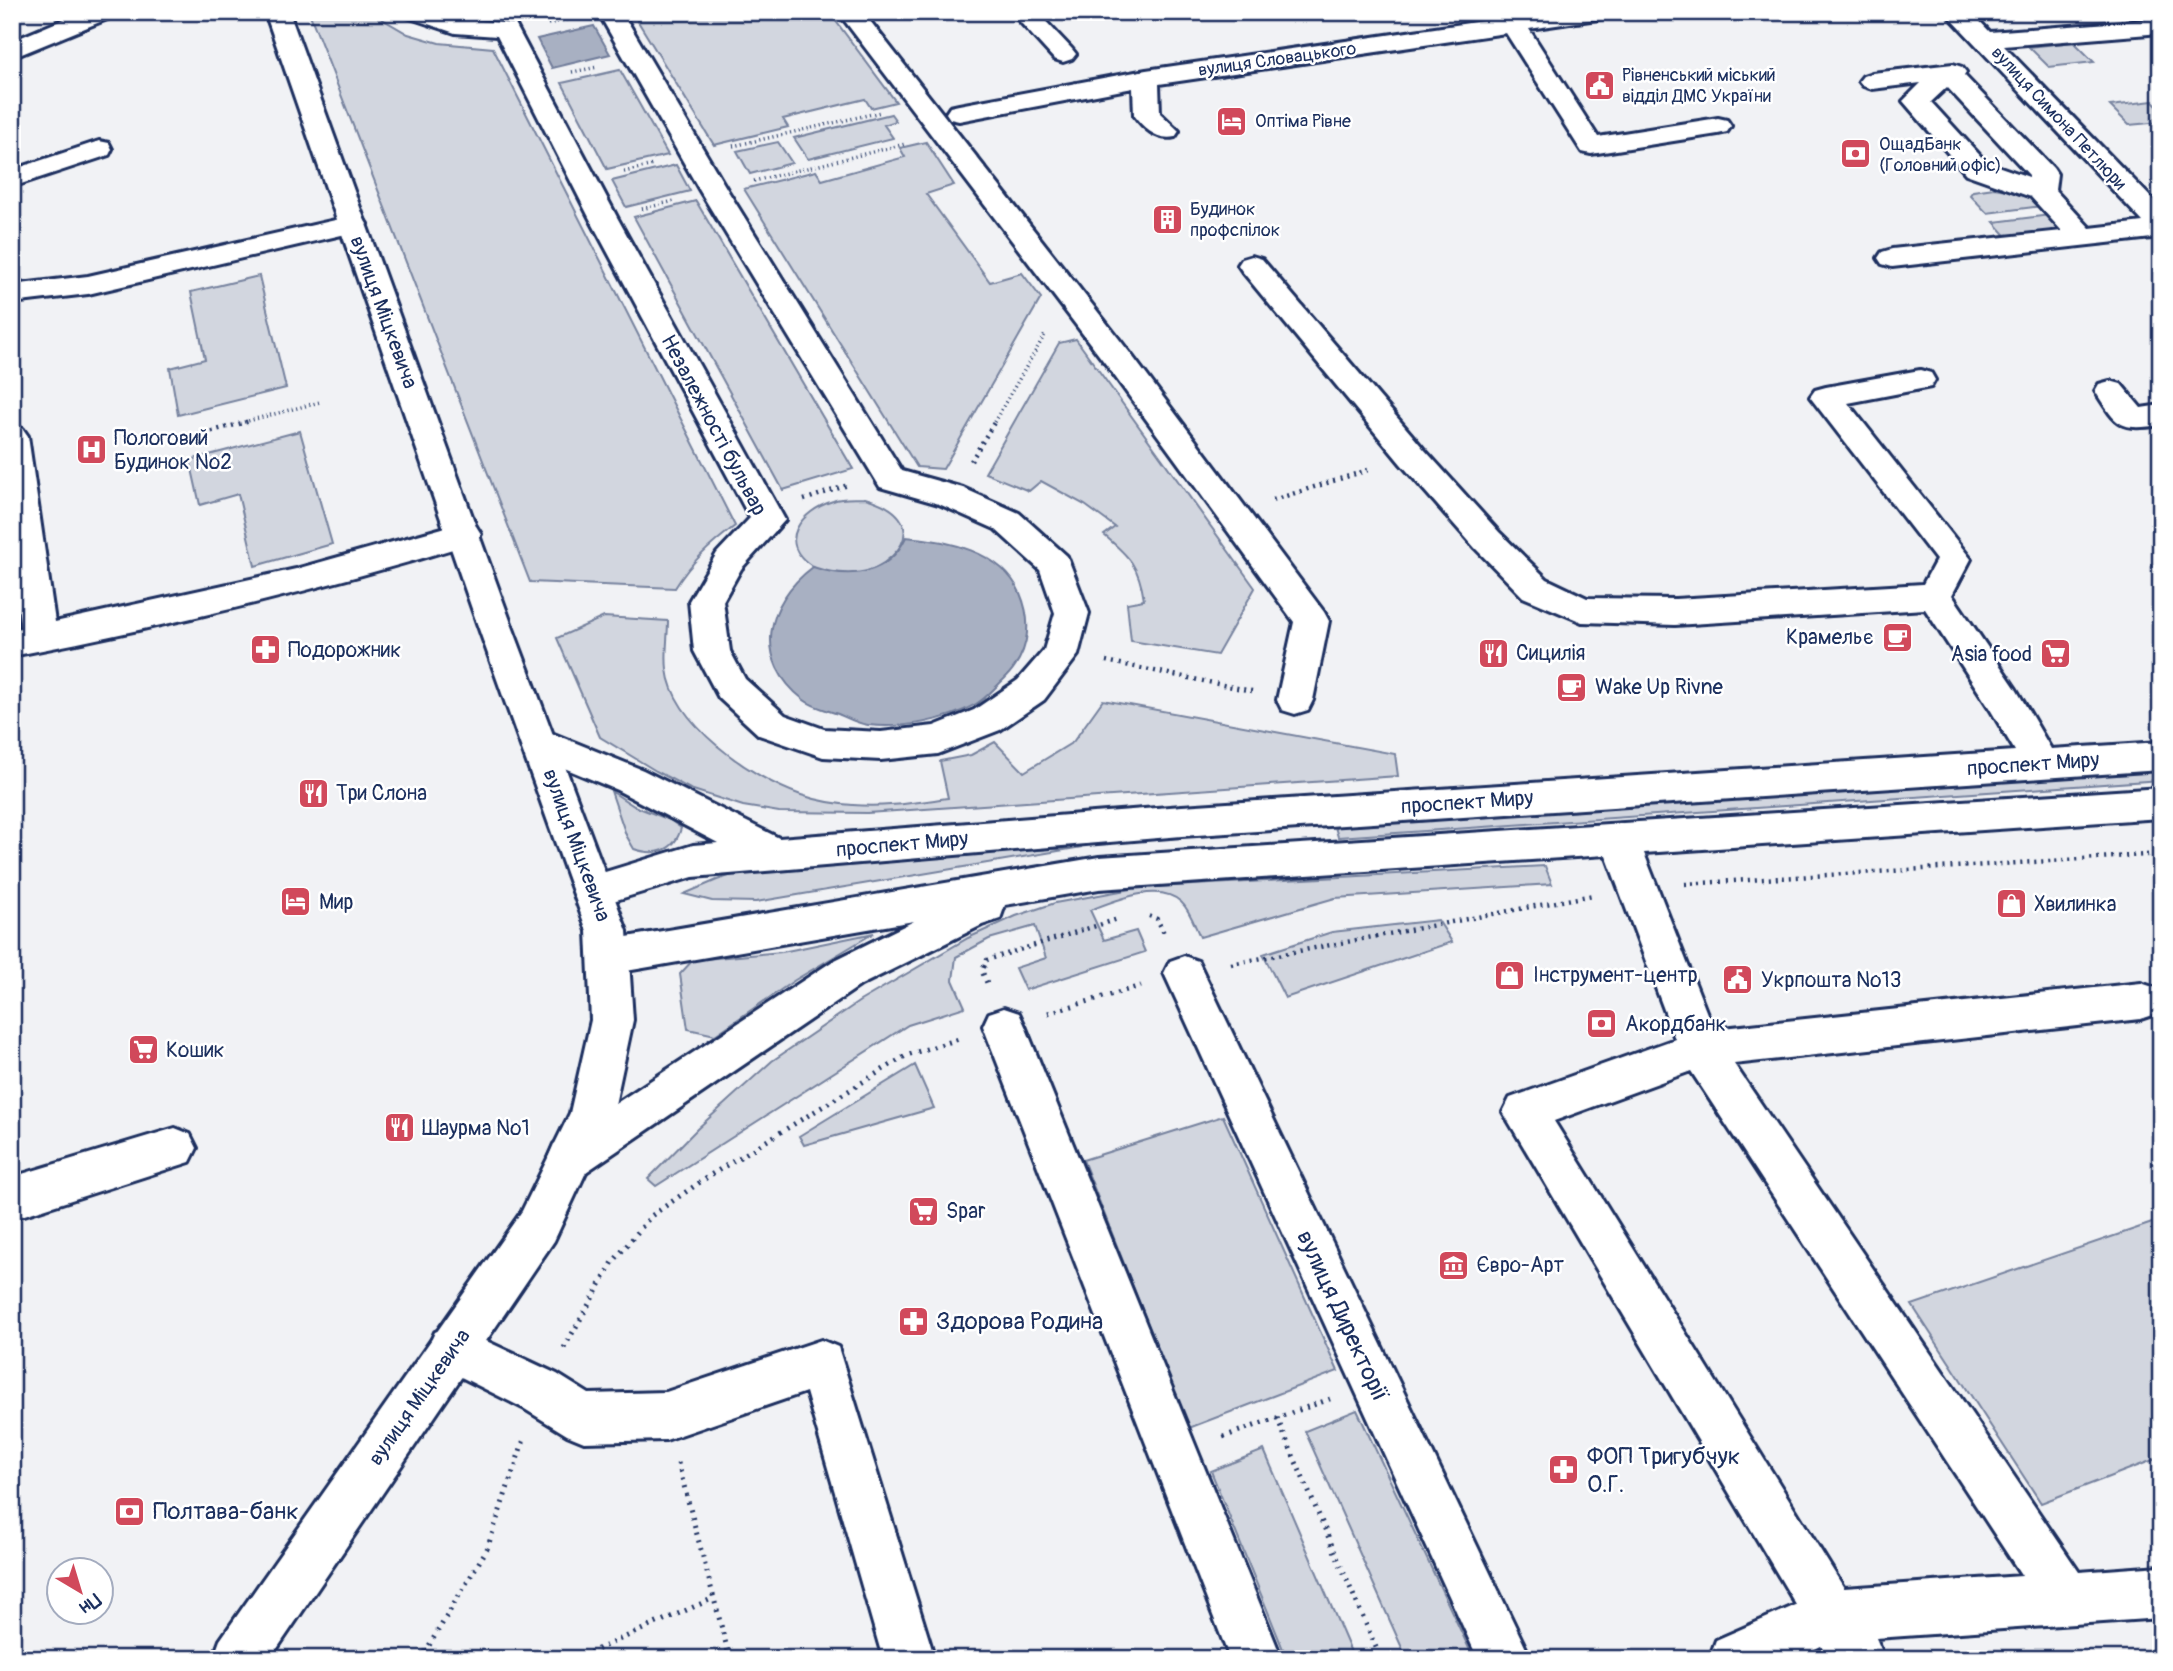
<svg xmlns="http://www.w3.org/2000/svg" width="2173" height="1671" viewBox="0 0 2173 1671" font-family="Pangolin,sans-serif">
  <rect width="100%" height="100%" fill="#f1f2f5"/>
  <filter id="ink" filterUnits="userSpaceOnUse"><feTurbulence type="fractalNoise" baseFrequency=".0143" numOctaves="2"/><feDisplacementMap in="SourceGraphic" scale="14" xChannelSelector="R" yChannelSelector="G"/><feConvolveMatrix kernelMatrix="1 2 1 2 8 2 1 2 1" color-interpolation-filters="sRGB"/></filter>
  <g filter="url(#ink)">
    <path fill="#d2d6df" stroke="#76829e" stroke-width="2" d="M309,12H370L408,34L439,43L493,48L735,526C710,545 691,562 675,588L530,582Z
      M638,12H829L896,102L871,108L865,99L783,119L788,127L714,145L634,15Z
      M2074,42L2094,62L2049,67L2029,47Z
      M620,70L668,155L607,169L562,83Z
      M2153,101L2161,109V122L2129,125L2110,106Z
      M891,114L896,121L884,125L893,138L808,159L794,138Z
      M778,142L792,163L750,174L737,151Z
      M926,142L954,185L926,194L990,282L1022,273L1041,298L943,469L917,467L744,189L816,171L822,180L905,157L900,148Z
      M676,165L690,191L626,207L612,181Z
      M1994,188L2026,193L2042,206L1987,213L1970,195L1973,191Z
      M696,201L853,469L783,490L634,217Z
      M2050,215L2059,229L2057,233L2010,240L1994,222Z
      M259,276L286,388L178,415L170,368L205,359L191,292Z
      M1076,339L1255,588L1217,655L1131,641L1127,603L1144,600C1139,566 1130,557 1104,535L1115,527L1085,505L1041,481L1029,491L985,473L1059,343Z
      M300,431L332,544L255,566L238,494L200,505L190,460Z
      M865,498C959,525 862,602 812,566C776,542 801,511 833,501C842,497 855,499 865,498Z
      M604,617L668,621C668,636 665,653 667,669C673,724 752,778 801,795C816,800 837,804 853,805C885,808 918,802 948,798L940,761L971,755L995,742L1024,772L1073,742L1103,700L1395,754L1398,776L867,813L779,812L743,806L690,789L656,771L600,737L557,638Z
      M2161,771V780L1338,837L1335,827Z
      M611,791L634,806L670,820L681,828C675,852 655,856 634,849L626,835Z
      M1082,847L756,902L712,901L684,894L717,880L750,869Z
      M1545,866L1552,884L1335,898L1200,937C1195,926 1190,910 1181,902C1159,881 1114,901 1090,910L1104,940L1136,931L1145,952L1025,990L1015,968L1046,958L1035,926L989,939L956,957L953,980L965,1007L908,1025L656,1186L648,1179L697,1129L772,1061L860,1001L968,938L1016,916L1055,903L1137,888Z
      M1438,920L1452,942L1285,998L1263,954L1332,932Z
      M874,933L795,980L715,1035L688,1029L680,974L693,960L782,952Z
      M915,1065L934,1108L804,1145L799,1136Z
      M1223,1116L1338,1371L1189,1428L1083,1160Z
      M2161,1220V1457L2041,1503L1912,1305Z
      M1357,1410L1474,1659H1407L1305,1431Z
      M1264,1450L1354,1659H1287L1211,1471Z"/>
    <path fill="#a8b0c2" stroke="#707c9a" stroke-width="2" d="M594,26L610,54L552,68L537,39Z
      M906,537C945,540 1002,551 1020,593C1034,626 1028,658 1000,683C993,690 985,699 976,704C945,721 903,729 868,725C858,724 847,718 838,714C827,710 813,707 804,700C753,661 765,603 813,567C849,579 888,576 906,537Z"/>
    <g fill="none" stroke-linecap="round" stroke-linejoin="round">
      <defs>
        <path id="minor" d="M81,12H115L112,17L12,58V41Z
          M404,12H440L458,19L515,24L618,219L785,520L741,569L723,601L730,651L745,679L785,715L824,729L881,732L934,726L974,710L1018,680L1044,650L1055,613L1040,570L995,529L939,504L880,487L700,191L598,12H622L728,191L902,471L963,488L1019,513L1067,556L1089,613L1078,655L1044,700L1000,730L938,754L881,760L823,757L759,735L719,698L694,651L689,601L717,553L750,518L590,219L497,36L455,33L407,17Z
          M838,12H863L1130,353L1324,612L1329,621L1313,700L1308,710L1295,714L1282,710L1277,700L1294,622L1108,367Z
          M1011,12H1037L1072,49L1076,54L1072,59L1063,62L1054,59Z
          M1545,12H1609L1606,17L1597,19L1529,29L1598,137L1718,118L1727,120L1731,126L1727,132L1718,134L1591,154L1582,152L1506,33L1159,84L1160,113L1179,131L1175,137C1158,141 1144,129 1134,115L1133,88L959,121L950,119L946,113L950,107L959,105L1146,70Z
          M1945,12H1971L1990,32L2161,19V33L2004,46L2161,208V237L1892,267L1882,264L1878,258L1882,252L1892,249L2062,231L2031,197L1966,174L1903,101L1921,83L1872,89L1863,86L1859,81L1863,76L1872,73L1953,64L1962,67L1966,72L1964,75L2053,168L2057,174L2055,190L2090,228L2143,222ZM1947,87L2029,175V177L1986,162L1931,102Z
          M99,141L109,143L112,149L109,155L12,187V170Z
          M353,216L363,218L367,224L363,230L88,294L12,303V285L88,276Z
          M1252,256L1262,259L1423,448L1499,532L1547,579L1587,598L1675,599L1923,584L1936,560L1810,397L1815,390L1826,387L1920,370L1931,373L1935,380L1931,387L1848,403L1971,559L1952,595L2016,689L2051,749L2161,742V770L1182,836L693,877L593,907L579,902L573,891L579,880L693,845L718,843L617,790L526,752L521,742L526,732L539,728L643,770L779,838L1182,806L2015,751L1990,709L1925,609L1675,625L1582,622L1523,597L1475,548L1401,464L1242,271L1238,265L1242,259Z
          M2110,381L2121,384L2141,408L2161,405V425C2119,431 2117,426 2095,391L2099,384Z
          M12,426L23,429L28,436L55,622L296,569L464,522L476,526L481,534L476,542C323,589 169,626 12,656V630L21,628L12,560Z
          M2161,788V818L1644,853L1713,1029L2141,983L2156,988L2161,1003L2156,1014L2141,1019L1734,1064L2079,1572L2161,1566V1618L1876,1638L1885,1659H1829L1821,1646L1794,1659H1709L1716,1640L1796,1605L1503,1112L1510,1098L1675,1039L1606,855L1099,889L1005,905L1000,919L982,925L861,985L586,1172L570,1178L554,1172L548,1158L554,1144L833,961L914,921L609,974L595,969L589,957L595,945L609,940L1099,857ZM1691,1071L2022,1576L1844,1588L1554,1121Z
          M1184,956L1198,961L1531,1659H1478L1164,973L1170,961Z
          M1004,1008L1019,1013L1025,1026L1282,1659H1230L983,1026L989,1013Z
          M175,1128L190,1134L197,1148L190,1162L12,1219V1177Z
          M452,1325L557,1374L589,1394L666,1392L821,1340L838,1347L935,1659H883L806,1392L666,1440L584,1442L567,1435L523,1408L435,1364L428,1348L435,1332Z"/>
        <path id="major" d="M265,12H289L512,626L627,931L633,1020L613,1114L554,1241L270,1659H213L220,1640L522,1211L570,1113L591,1020L587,931L478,626Z"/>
      </defs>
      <use href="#minor" stroke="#1b2f5e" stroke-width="6"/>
      <use href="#major" stroke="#1b2f5e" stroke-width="6"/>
      <path stroke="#1b2f5e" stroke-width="3.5" stroke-dasharray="1 3.5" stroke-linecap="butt" d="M548,24L573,18
        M572,72L598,67
        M733,146L881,112
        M624,172L653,165
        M754,181L905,144
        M642,209L674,201
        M244,422L320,402
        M994,422L1046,333"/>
      <path stroke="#1b2f5e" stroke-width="4.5" stroke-dasharray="2 5" stroke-linecap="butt" d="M171,442L250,421
        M971,461L995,421
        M804,500L848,485
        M1273,500L1368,470
        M1106,661L1252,691
        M1685,884L2161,854
        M1149,916L1157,919L1165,935
        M1231,964L1593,895
        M984,967L987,960L1118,919"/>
      <path stroke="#1b2f5e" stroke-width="5" stroke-dasharray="2 6" stroke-linecap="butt" d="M984,966L982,971L987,983
        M1048,1013L1141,986
        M564,1348L613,1262L651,1216L709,1176L907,1055L959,1039
        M1277,1418L1381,1659
        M1223,1437L1330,1399
        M678,1463L730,1659
        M425,1651L440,1659
        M421,1659L487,1549L524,1439
        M575,1659L714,1598"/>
      <use href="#minor" fill="#fff" fill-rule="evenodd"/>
      <use href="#major" fill="#fff" fill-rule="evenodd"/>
    </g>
  </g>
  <defs>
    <symbol id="civic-square" viewBox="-11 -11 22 22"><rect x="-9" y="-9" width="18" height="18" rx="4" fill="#d1495b" stroke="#fff"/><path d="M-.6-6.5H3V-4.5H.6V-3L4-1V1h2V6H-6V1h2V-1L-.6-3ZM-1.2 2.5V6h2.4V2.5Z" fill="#fff"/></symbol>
    <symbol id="hotel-square" viewBox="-11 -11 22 22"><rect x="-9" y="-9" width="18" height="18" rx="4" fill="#d1495b" stroke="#fff"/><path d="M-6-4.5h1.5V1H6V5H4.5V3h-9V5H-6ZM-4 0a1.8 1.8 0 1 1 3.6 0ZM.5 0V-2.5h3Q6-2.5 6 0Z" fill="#fff"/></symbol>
    <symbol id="bank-square" viewBox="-11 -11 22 22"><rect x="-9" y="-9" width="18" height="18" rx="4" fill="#d1495b" stroke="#fff"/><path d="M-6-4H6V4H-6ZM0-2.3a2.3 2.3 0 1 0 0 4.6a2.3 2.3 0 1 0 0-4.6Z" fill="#fff"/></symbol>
    <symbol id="building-square" viewBox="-11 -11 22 22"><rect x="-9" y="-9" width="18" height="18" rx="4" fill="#d1495b" stroke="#fff"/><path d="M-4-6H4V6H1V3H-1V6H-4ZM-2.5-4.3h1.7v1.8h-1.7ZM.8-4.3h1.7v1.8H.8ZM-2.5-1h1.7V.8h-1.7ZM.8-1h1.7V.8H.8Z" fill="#fff"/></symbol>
    <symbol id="hospital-square" viewBox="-11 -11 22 22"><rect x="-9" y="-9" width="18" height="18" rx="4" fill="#d1495b" stroke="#fff"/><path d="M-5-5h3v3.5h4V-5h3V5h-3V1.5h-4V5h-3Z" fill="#fff"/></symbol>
    <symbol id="cafe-square" viewBox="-11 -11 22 22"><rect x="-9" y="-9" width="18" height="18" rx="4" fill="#d1495b" stroke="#fff"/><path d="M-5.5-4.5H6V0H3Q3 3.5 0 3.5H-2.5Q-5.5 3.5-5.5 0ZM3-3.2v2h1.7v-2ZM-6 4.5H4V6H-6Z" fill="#fff"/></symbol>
    <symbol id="pharmacy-square" viewBox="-11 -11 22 22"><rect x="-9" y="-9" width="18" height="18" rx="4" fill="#d1495b" stroke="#fff"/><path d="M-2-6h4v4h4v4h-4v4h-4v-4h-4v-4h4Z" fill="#fff"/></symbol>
    <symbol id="restaurant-square" viewBox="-11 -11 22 22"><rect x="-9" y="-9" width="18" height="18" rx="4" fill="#d1495b" stroke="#fff"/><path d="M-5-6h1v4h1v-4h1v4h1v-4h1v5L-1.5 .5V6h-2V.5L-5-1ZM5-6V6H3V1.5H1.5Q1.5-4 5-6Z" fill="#fff"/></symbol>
    <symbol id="supermarket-square" viewBox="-11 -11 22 22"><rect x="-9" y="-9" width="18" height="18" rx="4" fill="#d1495b" stroke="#fff"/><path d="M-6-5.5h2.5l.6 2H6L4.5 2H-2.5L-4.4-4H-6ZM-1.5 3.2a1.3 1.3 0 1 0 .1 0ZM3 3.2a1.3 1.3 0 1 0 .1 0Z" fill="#fff"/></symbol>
    <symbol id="shop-square" viewBox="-11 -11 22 22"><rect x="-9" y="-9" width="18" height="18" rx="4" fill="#d1495b" stroke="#fff"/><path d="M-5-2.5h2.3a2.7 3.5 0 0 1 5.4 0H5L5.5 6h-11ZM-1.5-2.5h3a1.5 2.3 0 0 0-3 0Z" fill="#fff"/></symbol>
    <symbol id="museum-square" viewBox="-11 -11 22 22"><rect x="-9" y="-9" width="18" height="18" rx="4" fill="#d1495b" stroke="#fff"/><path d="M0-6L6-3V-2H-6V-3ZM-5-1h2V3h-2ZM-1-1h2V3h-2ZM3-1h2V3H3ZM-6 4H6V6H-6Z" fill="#fff"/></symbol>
  </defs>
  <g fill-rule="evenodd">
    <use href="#civic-square" x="1582" y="68" width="35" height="35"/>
    <use href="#hotel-square" x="1214" y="104" width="35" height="35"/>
    <use href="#bank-square" x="1838" y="136" width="35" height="35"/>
    <use href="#building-square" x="1150" y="202" width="35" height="35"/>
    <use href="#hospital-square" x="74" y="432" width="35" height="35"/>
    <use href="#cafe-square" x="1880" y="620" width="35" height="35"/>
    <use href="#pharmacy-square" x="248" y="632" width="35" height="35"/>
    <use href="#restaurant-square" x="1476" y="636" width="35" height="35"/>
    <use href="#supermarket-square" x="2038" y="636" width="35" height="35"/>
    <use href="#cafe-square" x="1554" y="670" width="35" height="35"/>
    <use href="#restaurant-square" x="296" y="776" width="35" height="35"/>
    <use href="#hotel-square" x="278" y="884" width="35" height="35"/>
    <use href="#shop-square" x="1994" y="886" width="35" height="35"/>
    <use href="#shop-square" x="1492" y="958" width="35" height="35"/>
    <use href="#civic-square" x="1720" y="962" width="35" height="35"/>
    <use href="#bank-square" x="1584" y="1006" width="35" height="35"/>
    <use href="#supermarket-square" x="126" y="1032" width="35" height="35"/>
    <use href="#restaurant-square" x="382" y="1110" width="35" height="35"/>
    <use href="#supermarket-square" x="906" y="1194" width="35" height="35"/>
    <use href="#museum-square" x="1436" y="1248" width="35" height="35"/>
    <use href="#pharmacy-square" x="896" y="1304" width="35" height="35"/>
    <use href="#pharmacy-square" x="1546" y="1452" width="35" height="35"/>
    <use href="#bank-square" x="112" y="1494" width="35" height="35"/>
  </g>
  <g text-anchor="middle" stroke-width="5" stroke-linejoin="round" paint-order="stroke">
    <g font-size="18" fill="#1b2f5e" stroke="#fff">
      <text transform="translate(1277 59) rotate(-8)" y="6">вулиця Словацького</text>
      <text transform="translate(2059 118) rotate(47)" y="6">вулиця Симона Петлюри</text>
    </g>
    <g font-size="18" fill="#1b2f5e" stroke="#fff" text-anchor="start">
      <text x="1622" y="81">Рівненський міський<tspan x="1622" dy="21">відділ ДМС України</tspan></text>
      <text x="1255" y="127">Оптіма Рівне</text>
      <text x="1879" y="150">ОщадБанк<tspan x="1879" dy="21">(Головний офіс)</tspan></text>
      <text x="1190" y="215">Будинок<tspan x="1190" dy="21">профспілок</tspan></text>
    </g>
    <g font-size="21" fill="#1b2f5e" stroke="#fff">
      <text transform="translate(384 312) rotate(70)" y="7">вулиця Міцкевича</text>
      <text transform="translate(714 425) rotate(62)" y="7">Незалежності бульвар</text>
      <text transform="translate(2033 764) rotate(-4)" y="7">проспект Миру</text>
      <text transform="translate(1467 802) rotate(-4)" y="7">проспект Миру</text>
      <text transform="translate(902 844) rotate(-5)" y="7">проспект Миру</text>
      <text transform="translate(577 845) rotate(70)" y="7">вулиця Міцкевича</text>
      <text transform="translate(419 1397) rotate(-55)" y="7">вулиця Міцкевича</text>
    </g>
    <g font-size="21" fill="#1b2f5e" stroke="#fff" text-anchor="start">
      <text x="114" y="445">Пологовий<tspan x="114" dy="24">Будинок №2</tspan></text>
      <text x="1874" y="644" text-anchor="end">Крамельє</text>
      <text x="288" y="657">Подорожник</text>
      <text x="1516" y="660">Сицилія</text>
      <text x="2032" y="661" text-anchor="end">Asia food</text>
      <text x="1595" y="694">Wake Up Rivne</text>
      <text x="336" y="800">Три Слона</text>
      <text x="319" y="909">Мир</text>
      <text x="2034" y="911">Хвилинка</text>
      <text x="1533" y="982">Інструмент-центр</text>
      <text x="1761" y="987">Укрпошта №13</text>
      <text x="1625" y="1031">Акордбанк</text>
      <text x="166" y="1057">Кошик</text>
      <text x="422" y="1135">Шаурма №1</text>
      <text x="946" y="1218">Spar</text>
      <text x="1477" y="1272">Євро-Арт</text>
    </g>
    <g font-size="24" fill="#1b2f5e" stroke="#fff">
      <text transform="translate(1343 1316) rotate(65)" y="8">вулиця Директорії</text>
    </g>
    <g font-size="24" fill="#1b2f5e" stroke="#fff" text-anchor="start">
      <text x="936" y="1329">Здорова Родина</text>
      <text x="1587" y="1464">ФОП Тригубчук<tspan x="1587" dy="28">О.Г.</tspan></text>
      <text x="153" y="1519">Полтава-банк</text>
    </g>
  </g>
  <rect width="2173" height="1671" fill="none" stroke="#fff" stroke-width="42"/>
  <rect x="21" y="21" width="2131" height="1629" fill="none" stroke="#1b2f5e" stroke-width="2.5" filter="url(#ink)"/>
  <g transform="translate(80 1591) rotate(142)"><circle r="33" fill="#ffffff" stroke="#a4acbf" stroke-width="2"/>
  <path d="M0-5L12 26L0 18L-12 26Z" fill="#d1495b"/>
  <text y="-10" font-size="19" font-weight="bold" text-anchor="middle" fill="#1b2f5e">Пн</text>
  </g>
</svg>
